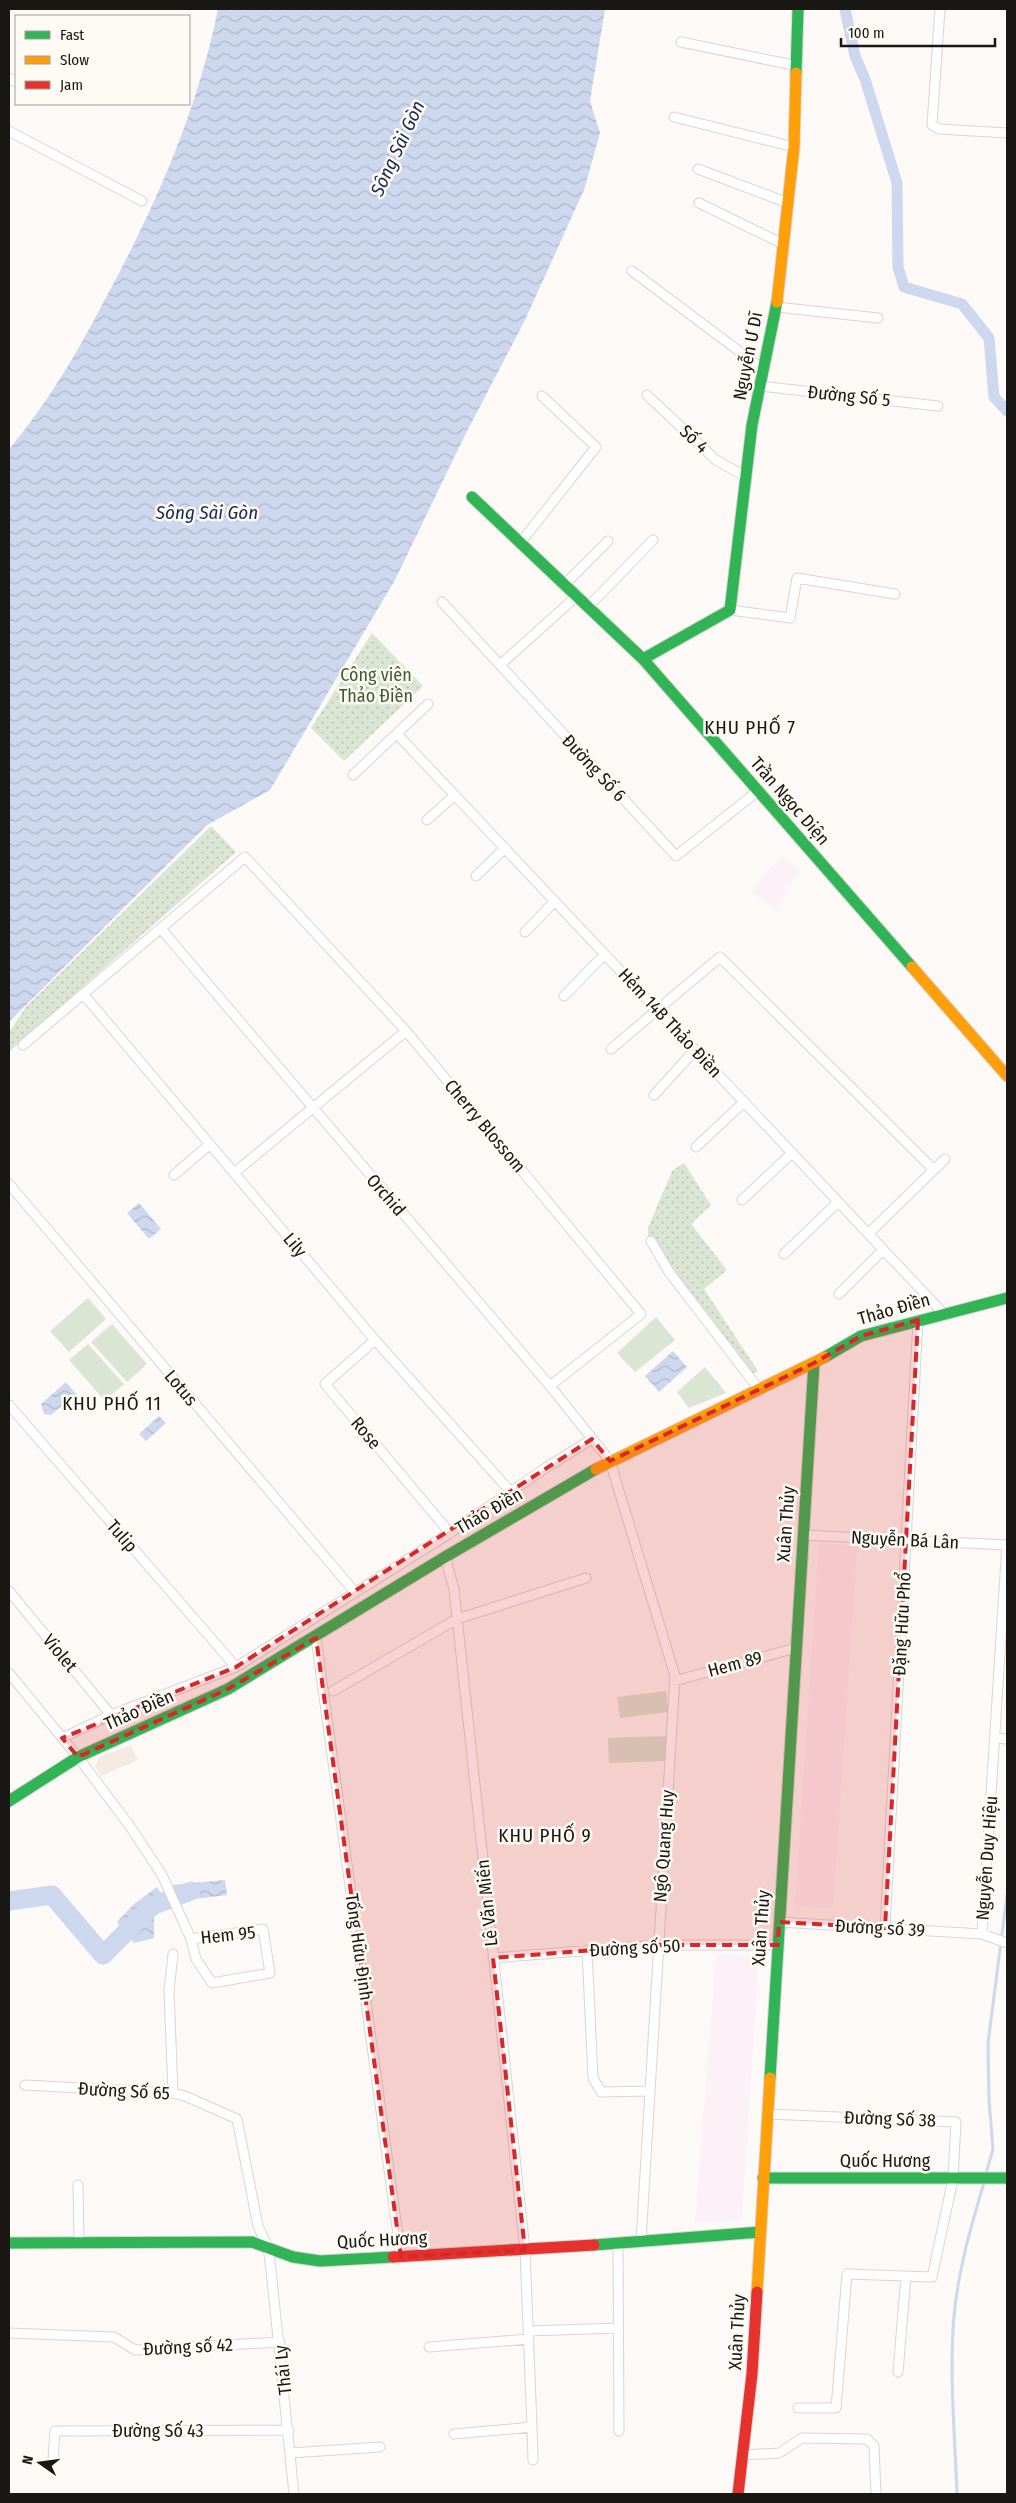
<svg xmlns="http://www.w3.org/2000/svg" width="1016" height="2503" viewBox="0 0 1016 2503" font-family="'Fira Sans Condensed',sans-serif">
  <defs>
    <pattern id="grass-dots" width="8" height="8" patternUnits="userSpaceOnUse" patternTransform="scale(1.25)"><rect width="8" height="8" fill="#dae5d4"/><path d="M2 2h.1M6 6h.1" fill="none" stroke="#bac4b5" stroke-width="1.8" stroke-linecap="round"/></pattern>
    <pattern id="water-waves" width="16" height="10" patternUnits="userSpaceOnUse" patternTransform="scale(1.25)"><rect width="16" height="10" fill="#cdd7ed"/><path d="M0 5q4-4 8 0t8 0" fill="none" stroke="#afb8ca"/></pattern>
  </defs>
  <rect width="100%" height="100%" fill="#fcf9f6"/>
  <path fill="#fdf1f8" d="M782,855L801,872L788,888L777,911L750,891Z
    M819,1542L857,1547L833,1908L795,1906Z
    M716,1954L759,1955L742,2221L695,2223Z"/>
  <path fill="#f4eae1" d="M131,1745L138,1760L101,1776L95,1766L100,1757Z"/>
  <path fill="url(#grass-dots)" d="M372,633L423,686L344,761L311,728Z
    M211,826L236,852L9,1052V1032L26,1007Z
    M684,1163L711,1205L691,1224L727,1270L704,1289L758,1371L750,1376L648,1243V1228L672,1171Z"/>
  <path fill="#dae5d4" d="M88,1298L106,1319L69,1352L50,1331Z
    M656,1317L675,1340L635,1372L617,1353Z
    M112,1324L147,1364L127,1382L91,1342Z
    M88,1344L124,1384L105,1401L69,1360Z
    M705,1367L726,1393L689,1408L677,1392Z
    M666,1691L669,1712L620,1718L617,1697Z
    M666,1736L667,1761L609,1763L608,1738Z"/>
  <path fill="url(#water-waves)" d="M218,9H605L590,101L600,133L584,190L525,320L463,439L395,580L270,790L207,825L9,1022V449C47,404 76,355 103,303C154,210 197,113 218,9Z
    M139,1203L161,1229L149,1239L127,1213Z
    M673,1351L687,1367L659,1392L645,1376Z
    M66,1382L76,1394L51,1415L44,1414L41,1404Z
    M159,1416L166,1423L146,1441L139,1434Z
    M225,1880L227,1895L179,1901L172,1885Z
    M157,1887L168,1905L154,1917V1938L134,1943L117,1922L134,1904Z"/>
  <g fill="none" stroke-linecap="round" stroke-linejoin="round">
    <path stroke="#cdd7ed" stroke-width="3" d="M986,2174L993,2149L989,2100L988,2043L1007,1895
      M957,2494C955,2435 949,2375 954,2316C958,2271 971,2226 984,2183"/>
    <path stroke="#cdd7ed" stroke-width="11" d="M845,9L855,56L865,79L897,183L898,267L904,287L962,304L989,338L994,397L1007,411"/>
    <path stroke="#cdd7ed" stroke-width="19" d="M9,1901L52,1895L103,1955L152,1906L191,1891"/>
    <defs>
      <path id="street" d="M940,9L932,125L939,129L1007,133
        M681,42L798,66
        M9,78L16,82
        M674,117L794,147
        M9,131L142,201
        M698,169L788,203
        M699,203L783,244
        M632,271L763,369
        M776,307L878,318
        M760,386L938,406
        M647,395L716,460L746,477
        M521,542L596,447L542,396
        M566,583L608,541
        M442,602L676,856L758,791
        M588,607L653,540
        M730,610L790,618L797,578L895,594
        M500,665L578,595
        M397,734L943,1313
        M353,775L428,704
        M427,820L455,795
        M476,876L505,848
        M162,930L550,1386L610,1461L675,1676L641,2241
        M525,932L555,901
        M84,995L375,1340L510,1491
        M564,996L605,954
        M23,1045L245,857L406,1031L641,1314L550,1386
        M611,1049L720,957L934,1170
        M654,1095L695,1050
        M696,1147L744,1102
        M234,1173L406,1031
        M174,1175L210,1144
        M9,1184L354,1591
        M742,1200L792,1153
        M868,1234L945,1159
        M651,1241L669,1272L758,1388
        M784,1254L838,1202
        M839,1294L883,1250
        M375,1340L325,1384L450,1533
        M9,1405L236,1667
        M803,1535L1007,1545
        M445,1557L454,1589L525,2250L532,2427L454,2434
        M9,1591L111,1715
        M316,1638L401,2257
        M9,1673L78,1757L129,1825L162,1875L191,1939L196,1959L212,1983L270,1973L263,1929L191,1939
        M674,1681L796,1648
        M333,1691L457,1619L586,1578
        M62,1738L111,1715L236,1667L450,1533L547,1467L592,1439
        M995,1738L1007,1739
        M779,1922L982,1934L1007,1943
        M885,1928L918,1320
        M982,1934L1007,1544
        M587,1950L593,2078L601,2092L649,2091
        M493,1958L658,1945H778
        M25,2085L173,2093L185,2096L237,2119L258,2226L268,2247L271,2270L294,2494
        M173,2093L169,1991L173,1954
        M767,2114L956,2122L953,2179L932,2277L847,2274L836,2408H798
        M78,2185L79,2243
        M618,2244L619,2431
        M528,2331L618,2328
        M9,2333L114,2337L135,2350L280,2342
        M429,2347L529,2339
        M898,2372L906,2276
        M532,2427L533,2460
        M291,2453L380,2447
        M742,2455L779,2453L802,2438L867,2439L874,2446L876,2494
        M53,2459L55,2431L289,2430"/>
      <path id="fast" d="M796,73L798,9
        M472,497L643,659L912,967
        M643,659L730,610L752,425L777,302
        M825,1357L861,1336L1007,1298
        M9,1801L78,1757L228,1689L445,1557L596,1469
        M770,2078L814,1363
        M763,2178H1007
        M9,2243L252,2242L293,2257L320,2261L393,2257
        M594,2245L760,2232"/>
      <path id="slow" d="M777,302L794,147L796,73
        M912,967L1007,1076
        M596,1469L825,1357
        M757,2292L770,2078"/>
      <path id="jam" d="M393,2257L594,2245
        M738,2494L752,2374L757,2292"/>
    </defs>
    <use href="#street" stroke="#d9d6d4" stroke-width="11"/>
    <use href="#fast" stroke="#d9d6d4" stroke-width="13"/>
    <use href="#slow" stroke="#d9d6d4" stroke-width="13"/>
    <use href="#jam" stroke="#d9d6d4" stroke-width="13"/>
    <use href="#street" stroke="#fffefe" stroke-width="9"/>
    <use href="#fast" stroke="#30b455" stroke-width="11"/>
    <use href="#slow" stroke="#ff9f0a" stroke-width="11"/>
    <use href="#jam" stroke="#e5322d" stroke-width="11"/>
  </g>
  <path fill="#d62828" fill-opacity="0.2" stroke="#d62828" stroke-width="4" stroke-dasharray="10 6" stroke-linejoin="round" d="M918,1320L885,1928L779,1922L778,1945H658L493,1958L525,2250L401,2257L316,1638L228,1689L78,1757L62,1738L236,1667L592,1439L610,1461L814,1363L861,1336Z"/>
  <g text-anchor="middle" stroke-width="5" stroke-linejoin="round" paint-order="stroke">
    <g font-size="18" fill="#181714" stroke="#fefaf4">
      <text transform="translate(748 356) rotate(-79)" y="6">Nguyễn Ư Dĩ</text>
      <text transform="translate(849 396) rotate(6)" y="6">Đường Số 5</text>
      <text transform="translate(694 439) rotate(43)" y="6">Số 4</text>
      <text transform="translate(594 768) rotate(47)" y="6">Đường Số 6</text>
      <text transform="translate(790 801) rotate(49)" y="6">Trần Ngọc Diện</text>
      <text transform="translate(670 1023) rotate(47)" y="6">Hẻm 14B Thảo Điền</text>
      <text transform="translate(485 1126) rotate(50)" y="6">Cherry Blossom</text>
      <text transform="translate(386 1195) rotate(49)" y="6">Orchid</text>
      <text transform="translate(295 1245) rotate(50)" y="6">Lily</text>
      <text transform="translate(894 1309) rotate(-16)" y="6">Thảo Điền</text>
      <text transform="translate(181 1388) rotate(50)" y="6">Lotus</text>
      <text transform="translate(366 1433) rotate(50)" y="6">Rose</text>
      <text transform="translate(489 1511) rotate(-30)" y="6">Thảo Điền</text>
      <text transform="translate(786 1524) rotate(-86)" y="6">Xuân Thủy</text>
      <text transform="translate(122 1536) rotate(49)" y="6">Tulip</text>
      <text transform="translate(905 1540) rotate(3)" y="6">Nguyễn Bá Lân</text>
      <text transform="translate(902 1624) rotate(-87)" y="6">Đặng Hữu Phổ</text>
      <text transform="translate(60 1653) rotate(50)" y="6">Violet</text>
      <text transform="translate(735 1664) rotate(-15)" y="6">Hem 89</text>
      <text transform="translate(139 1710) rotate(-24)" y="6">Thảo Điền</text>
      <text transform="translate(664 1846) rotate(-86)" y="6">Ngô Quang Huy</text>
      <text transform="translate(987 1858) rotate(-86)" y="6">Nguyễn Duy Hiệu</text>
      <text transform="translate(487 1903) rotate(-96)" y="6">Lê Văn Miến</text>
      <text transform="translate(761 1928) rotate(-86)" y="6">Xuân Thủy</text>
      <text transform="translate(880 1928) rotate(3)" y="6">Đường số 39</text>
      <text transform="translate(228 1935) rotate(-6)" y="6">Hem 95</text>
      <text transform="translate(359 1947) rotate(82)" y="6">Tống Hữu Định</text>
      <text transform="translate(635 1948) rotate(-3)" y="6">Đường số 50</text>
      <text transform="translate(124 2091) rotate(3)" y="6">Đường Số 65</text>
      <text transform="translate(890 2119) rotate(2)" y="6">Đường Số 38</text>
      <text x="885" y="2167">Quốc Hương</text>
      <text transform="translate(382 2240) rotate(-3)" y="6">Quốc Hương</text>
      <text transform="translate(737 2332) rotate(-87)" y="6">Xuân Thủy</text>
      <text transform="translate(188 2347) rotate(-3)" y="6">Đường số 42</text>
      <text transform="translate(283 2370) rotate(-96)" y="6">Thái Ly</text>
      <text x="158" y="2437">Đường Số 43</text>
    </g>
    <g font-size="18" fill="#3b5d31" stroke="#fefaf4">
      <text x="376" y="681">Công viên<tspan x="376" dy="21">Thảo Điền</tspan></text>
    </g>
    <g font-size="19" font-style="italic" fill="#162952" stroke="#fefaf4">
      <text transform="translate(397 148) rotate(-65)" y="7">Sông Sài Gòn</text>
      <text x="207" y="519">Sông Sài Gòn</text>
    </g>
    <g font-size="19" letter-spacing="1" fill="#181714" stroke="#fefaf4">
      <text x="750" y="734">KHU PHỐ 7</text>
      <text x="112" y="1410">KHU PHỐ 11</text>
      <text x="545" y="1842">KHU PHỐ 9</text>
    </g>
  </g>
  <rect width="1016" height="2503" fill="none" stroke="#181714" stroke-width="20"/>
  <rect x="15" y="15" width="175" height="90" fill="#fefaf4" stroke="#a29f9a"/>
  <rect x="25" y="31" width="25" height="8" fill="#30b455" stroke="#a29f9a"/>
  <text x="60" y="40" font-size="15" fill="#181714">Fast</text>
  <rect x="25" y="56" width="25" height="8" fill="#ff9f0a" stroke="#a29f9a"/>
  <text x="60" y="65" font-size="15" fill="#181714">Slow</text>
  <rect x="25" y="81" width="25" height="8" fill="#e5322d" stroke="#a29f9a"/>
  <text x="60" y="90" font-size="15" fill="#181714">Jam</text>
  <g transform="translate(40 2463) rotate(284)" stroke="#fefaf4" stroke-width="4" paint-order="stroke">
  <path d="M0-4L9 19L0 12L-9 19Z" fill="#181714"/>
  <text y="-8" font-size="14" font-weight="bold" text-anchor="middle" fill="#181714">N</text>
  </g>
  <path d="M841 38v8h154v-8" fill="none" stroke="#181714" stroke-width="2.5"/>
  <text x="848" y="38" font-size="15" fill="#181714" stroke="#fefaf4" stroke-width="4" paint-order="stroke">100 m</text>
</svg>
